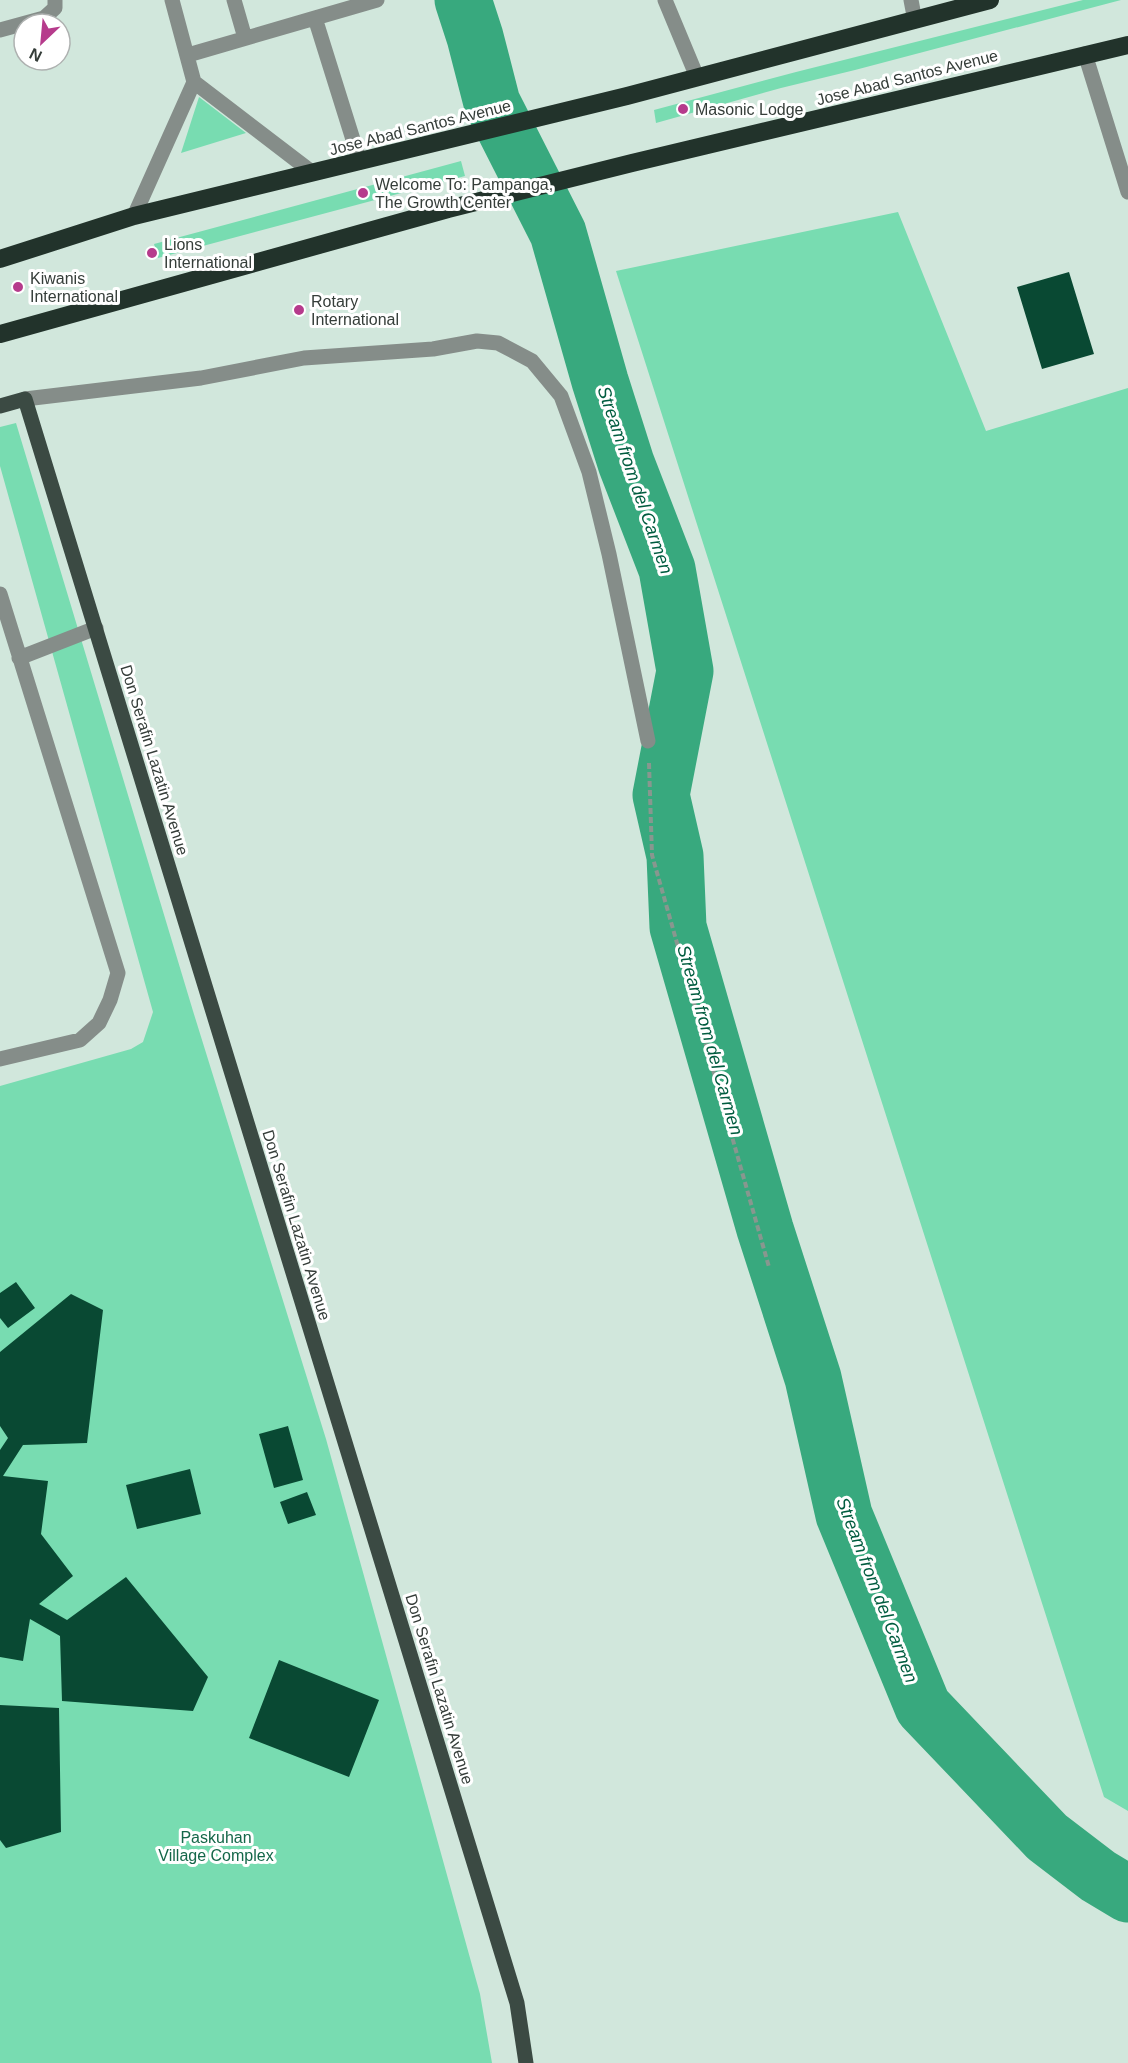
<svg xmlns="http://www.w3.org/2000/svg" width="1128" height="2063" viewBox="0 0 1128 2063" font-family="Arial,sans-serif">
  <rect width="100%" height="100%" fill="#d1e7dc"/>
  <path fill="#78dcb1" d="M1083,0H1121L855,70L781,88L656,123L654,110L796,72Z
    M199,97L246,133L181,153Z
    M461,161L465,176L158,258L154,244Z
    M898,212L986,431L1128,388V1811L1104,1797L616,271Z
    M16,423L193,1011L326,1439L480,1994L492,2063H0V1086L131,1049L143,1042L153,1012L0,466V427Z"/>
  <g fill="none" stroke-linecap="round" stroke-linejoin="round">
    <path stroke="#38a97e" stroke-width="57" d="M463,0L475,37L492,103L558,233L600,381L626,463L667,569L685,671L661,795L675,856L678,927L765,1229L813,1378L844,1515L923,1707L1047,1837L1098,1876L1128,1894"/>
  </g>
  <path fill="#094933" d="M1069,272L1094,354L1042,369L1017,287Z
    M16,1282L35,1308L8,1328L0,1318V1293Z
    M71,1294L103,1310L87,1443L23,1445L3,1476L48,1481L41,1534L73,1576L39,1604L67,1620L126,1577L208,1677L193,1711L62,1701L60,1636L30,1619L23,1661L0,1657V1450L8,1438L0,1426V1352Z
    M288,1426L303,1480L274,1488L259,1434Z
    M190,1469L201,1514L137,1529L126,1485Z
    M307,1492L316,1515L288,1524L280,1502Z
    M279,1660L379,1700L349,1777L249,1738Z
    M0,1705L59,1708L61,1832L6,1848L0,1840Z"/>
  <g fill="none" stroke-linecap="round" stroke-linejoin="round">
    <path stroke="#88978f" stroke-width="4" stroke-dasharray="6 3" stroke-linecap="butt" d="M649,763L652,855L769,1267"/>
    <path stroke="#858d89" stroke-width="15" d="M234,0L245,38
      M665,0L697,77
      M911,0L915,21
      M315,18L377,0
      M0,30L44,18L55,8V0
      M1085,54L1128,192
      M188,55L315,18L360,162
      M194,82L313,173
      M134,216L194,82L172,0
      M25,399L201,378L304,358L433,349L477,341L498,343L532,361L561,396L589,472L609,554L648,741
      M0,594L118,973L110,1000L99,1023L80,1040L0,1059
      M19,658L96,628"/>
    <path stroke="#3b4a43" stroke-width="15" d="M0,406L25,399L517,2003L526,2063"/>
    <path stroke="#22332b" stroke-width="18" d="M0,259L134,216L627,96L990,0
      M0,334L448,209L632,163L1128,45"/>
  </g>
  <g fill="#b63b8c" stroke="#fff" stroke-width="2">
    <circle cx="683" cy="109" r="6"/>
    <circle cx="363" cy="193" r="6"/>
    <circle cx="152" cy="253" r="6"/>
    <circle cx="18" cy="287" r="6"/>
    <circle cx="299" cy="310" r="6"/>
  </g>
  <g text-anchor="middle" stroke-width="6" stroke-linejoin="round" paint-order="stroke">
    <g font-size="16" fill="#353d39" stroke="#fff">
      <text transform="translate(907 77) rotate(-14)" y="6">Jose Abad Santos Avenue</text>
      <text transform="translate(420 127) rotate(-14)" y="6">Jose Abad Santos Avenue</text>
      <text transform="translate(155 760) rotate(73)" y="6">Don Serafin Lazatin Avenue</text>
      <text transform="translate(297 1225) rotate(73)" y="6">Don Serafin Lazatin Avenue</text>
      <text transform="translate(440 1689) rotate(73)" y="6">Don Serafin Lazatin Avenue</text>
    </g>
    <g font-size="16" fill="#353d39" stroke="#fff" text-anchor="start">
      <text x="695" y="115">Masonic Lodge</text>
      <text x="375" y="190">Welcome To: Pampanga,<tspan x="375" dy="18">The Growth Center</tspan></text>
      <text x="164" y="250">Lions<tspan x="164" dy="18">International</tspan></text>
      <text x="30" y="284">Kiwanis<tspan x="30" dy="18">International</tspan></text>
      <text x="311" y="307">Rotary<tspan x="311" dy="18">International</tspan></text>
    </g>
    <g font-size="16" fill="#146749" stroke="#fff">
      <text x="216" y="1843">Paskuhan<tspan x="216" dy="18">Village Complex</tspan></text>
    </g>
    <g font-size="18" font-style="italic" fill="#005c3f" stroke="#fff">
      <text transform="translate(635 480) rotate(71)" y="6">Stream from del Carmen</text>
      <text transform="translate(710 1040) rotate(74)" y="6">Stream from del Carmen</text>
      <text transform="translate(877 1590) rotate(69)" y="6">Stream from del Carmen</text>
    </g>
  </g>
  <g transform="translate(42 42) rotate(206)"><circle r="28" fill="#ffffff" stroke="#aeb1b0" stroke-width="1.5"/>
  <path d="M0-4.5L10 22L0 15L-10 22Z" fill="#b63b8c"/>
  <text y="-9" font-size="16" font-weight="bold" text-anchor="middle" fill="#353d39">N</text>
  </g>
</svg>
